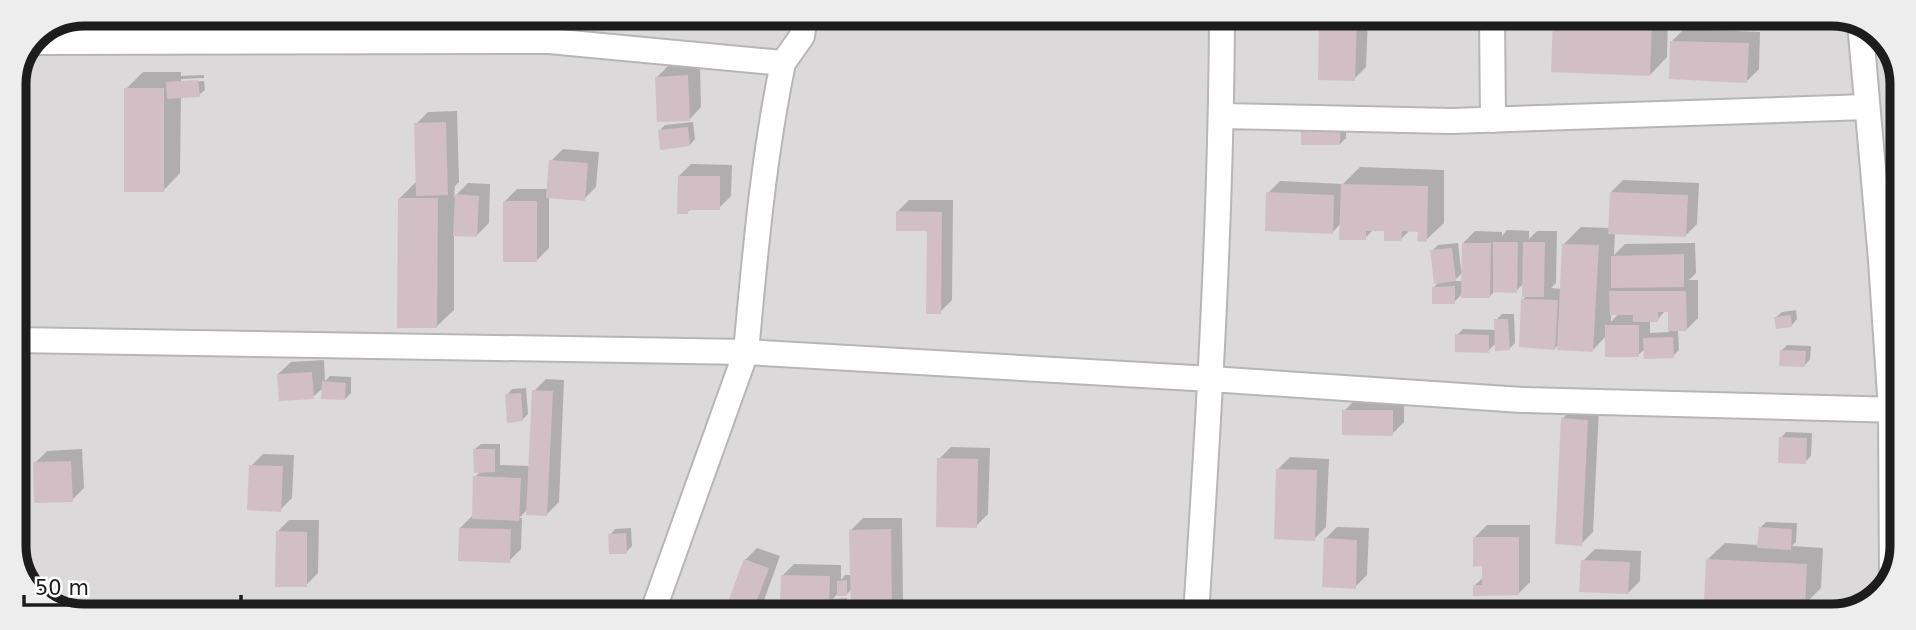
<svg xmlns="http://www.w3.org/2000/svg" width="1916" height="630" viewBox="0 0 1916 630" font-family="'DejaVu Sans',sans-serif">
  <rect width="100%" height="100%" fill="#efe2e3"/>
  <path fill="#dbd9da" d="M84,14L1854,18L1887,41L1902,79L1898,568L1874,602L1832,616L62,612L29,589L14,551V80L35,34Z"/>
  <path fill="#0003" fill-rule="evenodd" d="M1321,17H1368L1366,67L1354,79L1319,78Z
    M1557,17H1668L1667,57L1650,75L1555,19Z
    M1684,29L1760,32L1759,69L1747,81L1672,41Z
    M700,64L701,107L689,120L657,77L669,65Z
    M143,72H181V76L204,75V78L181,79V83L204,81L205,90L199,95L181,96L180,173L163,191L126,89Z
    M457,111L459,182L455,186L454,197L468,183L490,184L489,223L477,235L454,234V310L436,327L399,199L417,181L416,124L428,112Z
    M1309,117H1346V138L1340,144Z
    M693,122L695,139L690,145L659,131L665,125Z
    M563,149L599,152L596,187L584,199L549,196V248L537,260L505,201L517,189H549L551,161Z
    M691,164L732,165L731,196L719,208H692L687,212L679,176Z
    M1360,167L1444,170V223L1426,240L1419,230H1410L1401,239L1386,229H1374L1365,238L1341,223L1332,233L1268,193L1280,181L1343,184Z
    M1623,180L1699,183L1697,224L1685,236L1615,233L1614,255L1625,244L1695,243L1696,273L1689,280H1698V318L1686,330H1678L1679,350L1673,356L1645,349L1638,355L1606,336L1593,350L1559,344L1555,348L1523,299L1528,295L1524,283L1516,291H1495L1489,297L1463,293L1454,302L1434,287L1440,281L1432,251L1438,245L1458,243L1461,270L1463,269V243L1475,231L1502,232V236L1507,230L1529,231V239L1537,231H1557L1556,283L1551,288L1562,289L1564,244L1581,227L1610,228L1611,192ZM1463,272V281H1454ZM1666,310H1669V332L1650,333V320H1657ZM1619,313L1611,322V314Z
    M909,200H953L952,300L940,312L929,229L897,212Z
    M1796,310L1797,319L1792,325L1776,317L1782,312Z
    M1502,314H1514L1515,343L1509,349L1497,342L1488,351L1457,335L1463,329L1496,330V320Z
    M1787,345L1811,346L1810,359L1805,365L1781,351Z
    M324,360L325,381L330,376L351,377V393L345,399L324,387L313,397L278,374L291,362Z
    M546,379L564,380L559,502L547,514L528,509L519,518H522L521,549L509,561L460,528L473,515L475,477L481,471L475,449L481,444H500V465L530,466L534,391Z
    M526,388L528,414L522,420L507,395L512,389Z
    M1356,399H1404V422L1392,434L1344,411Z
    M1574,407L1599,408L1593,532L1581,544L1562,419Z
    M1786,432L1812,433L1811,456L1805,462L1781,438Z
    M951,447L990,448L988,514L976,526L939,459Z
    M82,449L84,488L72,500L35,463L47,451Z
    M263,454L294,455L292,498L280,510L251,466Z
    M1290,457L1329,459L1326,527L1314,539L1278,469Z
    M863,518H902L903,600L891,612L784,614L794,602L782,576L794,564L841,565V580L845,575H852L851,530ZM852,589V602H847V598L833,599L837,594H847Z
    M289,520H319L318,573L306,585L277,532Z
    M1766,522L1797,523L1796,542L1792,546L1823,548L1821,588L1804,605L1707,560L1725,543L1759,545L1760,528Z
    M1487,525H1530V582L1518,594L1475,585L1484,577V565L1475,537Z
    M1337,527L1369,528L1367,575L1355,587L1325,539Z
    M631,528L632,546L626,552L610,535L615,529Z
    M757,548L780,556L762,606L753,614H740L745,560Z
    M1595,549L1641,551L1640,581L1628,593L1583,561Z
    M1806,612H1818V616H1803Z"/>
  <path fill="#d2bfc5" d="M1319,17H1357L1355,81L1318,80Z
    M1553,18L1652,22L1650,76L1551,72Z
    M1670,41L1749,43L1747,83L1669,79Z
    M688,75L690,121L657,122L655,77Z
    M198,80L200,97L167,99L166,82Z
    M124,88H164V192H124Z
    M446,122L448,195L416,196L414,123Z
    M1301,122H1341L1340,145H1301Z
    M688,127L690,146L660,150L658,130Z
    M549,160L588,163L585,201L546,198Z
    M678,176H720V210H688V214H677Z
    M1341,184L1428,186L1427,242L1417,241L1418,232L1402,231L1401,241H1384V231H1366V240H1339Z
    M1266,192L1334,195L1333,234L1265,231Z
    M1610,192L1688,195L1686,237L1608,234Z
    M455,194L479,196L477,237L453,236Z
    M398,198H438L437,328H397Z
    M503,201H537V262H503Z
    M896,211L942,212L941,314H926L927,231H896Z
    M1493,242H1518L1517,293L1493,292Z
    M1523,242H1545L1544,297H1522Z
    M1462,243H1491L1490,298H1461Z
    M1562,244L1599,245L1593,352L1557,350Z
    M1452,248L1456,281L1434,284L1430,250Z
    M1684,254V287L1611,288V256Z
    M1455,286V304H1432V287Z
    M1609,291H1686L1687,331H1668V312H1658V322H1633V315H1610Z
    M1521,299L1558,300L1555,350L1519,347Z
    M1791,315L1792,327L1776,329L1774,317Z
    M1494,319H1508L1510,350L1495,351Z
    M1605,325H1639V357H1605Z
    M1455,334L1489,335V353L1455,352Z
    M1673,337L1674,358L1644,359L1643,338Z
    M1780,350L1806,351L1805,367L1779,366Z
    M312,372L314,399L279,401L277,374Z
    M322,381L346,383L345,400L321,399Z
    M532,390L553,391L547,516L526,515Z
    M521,393L523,421L507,423L505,394Z
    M1342,410H1393V436L1342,435Z
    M1561,418L1588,420L1582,546L1555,544Z
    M1779,437L1807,438L1806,464L1778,463Z
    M473,449H495V472L474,473Z
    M937,458L978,459L977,528L936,527Z
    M71,461L73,502L34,503L33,462Z
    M249,465L283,466L281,512L247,510Z
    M1276,469L1317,470L1315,541L1274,539Z
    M473,476L521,478L519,521L472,519Z
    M1759,527L1792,529L1791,550L1757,548Z
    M459,528L511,529L510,563L458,561Z
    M891,529L892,613L851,614L849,530Z
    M276,531L307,532V587H275Z
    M626,533L627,554H609L608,534Z
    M1473,537H1519V595L1473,596V585H1482V566L1473,567Z
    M1324,538L1357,540L1356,589L1322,587Z
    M744,559L769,568L752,614H735L725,610Z
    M1706,559L1807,564L1805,607L1704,602Z
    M1581,560L1630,562L1628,594L1579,592Z
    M781,575L830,576L829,605L780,604Z
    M847,580V596H837V581Z
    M835,609L836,614H783V611Z"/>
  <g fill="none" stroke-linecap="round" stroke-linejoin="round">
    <defs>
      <path id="street" d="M234,14L235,41
        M547,15L549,41
        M1492,17L1493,120
        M1860,22L1881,260L1891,410L1892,577
        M31,42L549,41L783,63L802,36L805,15
        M1221,116L1451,121L1867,107
        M14,300L18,340
        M14,340L746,352C755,255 763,159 783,63
        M652,614L746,352L1211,379L1522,400L1900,410
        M1196,615C1209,415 1221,216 1222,16"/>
    </defs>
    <use href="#street" stroke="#b6b6b6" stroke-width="28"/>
    <use href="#street" stroke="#fff" stroke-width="24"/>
  </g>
  <path d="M0 0H1916V630H0ZM84 26H1832A58 58 0 0 1 1890 84V546A58 58 0 0 1 1832 604H84A58 58 0 0 1 26 546V84A58 58 0 0 1 84 26Z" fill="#ededed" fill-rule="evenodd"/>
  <path fill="none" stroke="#1d1d1d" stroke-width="9" d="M84 26H1832A58 58 0 0 1 1890 84V546A58 58 0 0 1 1832 604H84A58 58 0 0 1 26 546V84A58 58 0 0 1 84 26Z"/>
  <path d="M24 595v10h217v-10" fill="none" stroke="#1d1d1d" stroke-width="3.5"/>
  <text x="35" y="595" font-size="21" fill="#1d1d1d" stroke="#ffffff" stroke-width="5" paint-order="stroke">50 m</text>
</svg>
